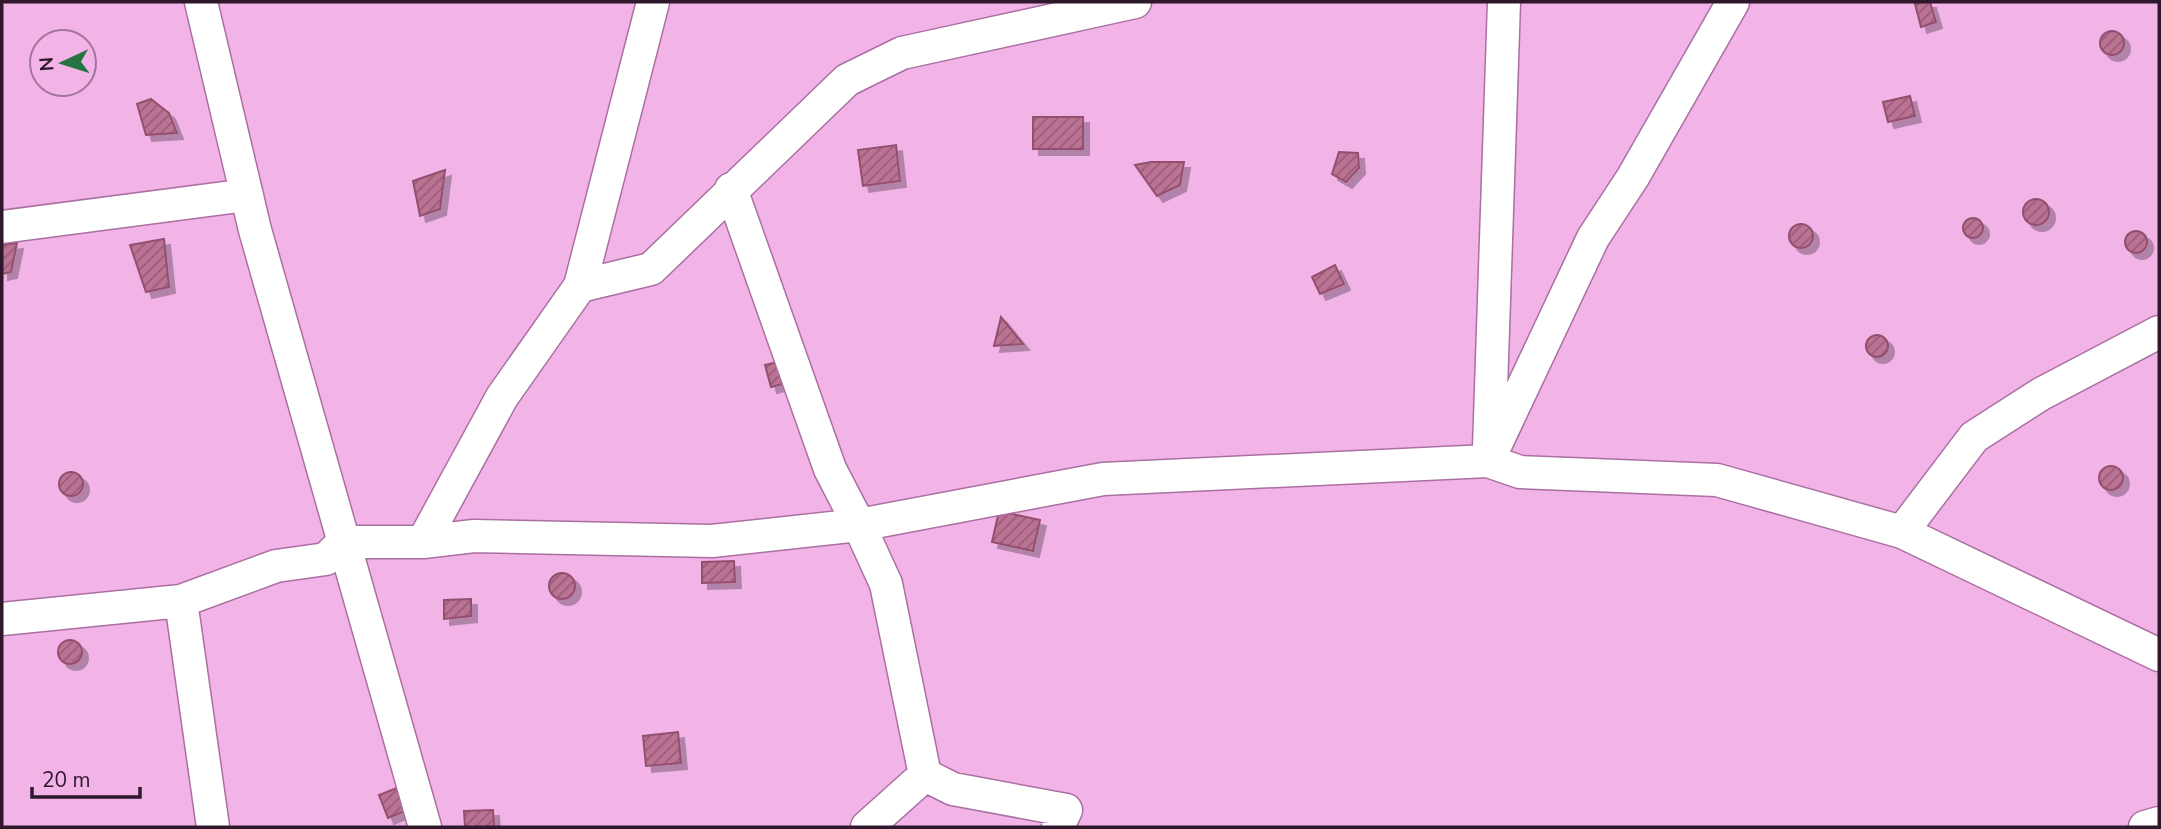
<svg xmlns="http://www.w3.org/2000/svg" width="2161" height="829" viewBox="0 0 2161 829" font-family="'Nunito Sans',sans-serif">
  <defs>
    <pattern id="building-hatch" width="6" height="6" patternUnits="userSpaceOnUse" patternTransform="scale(1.75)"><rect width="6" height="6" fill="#bb7393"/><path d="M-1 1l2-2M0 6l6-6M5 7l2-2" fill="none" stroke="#985d78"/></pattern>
    <filter id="shadow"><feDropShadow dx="6" dy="6" stdDeviation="0" flood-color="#0004"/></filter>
  </defs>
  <rect width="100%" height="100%" fill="#f2b3e7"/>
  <path fill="url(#building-hatch)" stroke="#934f6e" stroke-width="2" filter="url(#shadow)" d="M1925,2H1930L1936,22L1921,27L1915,4Z
    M2100 43a12 12 0 1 1 24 0a12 12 0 1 1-24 0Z
    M1910,96L1915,116L1888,122L1883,102Z
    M151,99L169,113L177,133L146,135L137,104Z
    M1033,117H1083V149H1033Z
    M896,145L900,181L863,186L858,150Z
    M1339,152L1358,153L1359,168L1346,182L1332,174Z
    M1151,162H1184L1180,185L1157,196L1135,165Z
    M445,170L440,209L420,216L413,181Z
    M2023 212a13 13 0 1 1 26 0a13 13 0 1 1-26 0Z
    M1963 228a10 10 0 1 1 20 0a10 10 0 1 1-20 0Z
    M1789 236a12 12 0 1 1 24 0a12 12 0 1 1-24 0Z
    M2125 242a11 11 0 1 1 22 0a11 11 0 1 1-22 0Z
    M164,239L169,287L146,292L130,245Z
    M17,243L11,272L2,274V245Z
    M1335,265L1344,284L1320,294L1312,277Z
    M1001,317L1023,344L994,346Z
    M1866 346a11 11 0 1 1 22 0a11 11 0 1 1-22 0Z
    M786,360L791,382L771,387L765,365Z
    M2099 478a12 12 0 1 1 24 0a12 12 0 1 1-24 0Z
    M59 484a12 12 0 1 1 24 0a12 12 0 1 1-24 0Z
    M999,511L1040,520L1033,551L992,542Z
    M734,561L735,582L702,583V562Z
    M549 586a13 13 0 1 1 26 0a13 13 0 1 1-26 0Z
    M471,599V616L444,619V600Z
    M58 652a12 12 0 1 1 24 0a12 12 0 1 1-24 0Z
    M678,732L681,763L646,766L643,736Z
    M404,785L413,808L388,818L379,795Z
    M493,810L494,827H465L464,811Z"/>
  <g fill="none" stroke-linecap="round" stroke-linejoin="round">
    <defs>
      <path id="street" d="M201,2L255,230L425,827
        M731,189L830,469L859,525L886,584L925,775
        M2,227L247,195
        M580,286L651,269L847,80L902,53L1135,2
        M1489,448L1504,2
        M1488,461L1593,238L1633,177L1733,2
        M1902,532L1974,437L2041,394L2159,332
        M423,542L502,397L580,286L653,2
        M181,601L213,827
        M2,619L181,601L276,566L326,559L343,542H423L474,536L712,541L859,525L1103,479L1488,461L1520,472L1717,480L1902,532L2159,655
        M925,775L953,789L1066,810L1058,827
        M867,827L925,775
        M2145,827L2159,823"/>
    </defs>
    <use href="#street" stroke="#aa70a1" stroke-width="35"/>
    <use href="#street" stroke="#fff" stroke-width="32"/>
  </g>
  <rect width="2161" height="829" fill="none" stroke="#2f182c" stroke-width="7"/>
  <g transform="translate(63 63) rotate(266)"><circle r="33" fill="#f2b3e7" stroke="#a4759c" stroke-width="2"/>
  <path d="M0-5L12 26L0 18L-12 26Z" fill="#277443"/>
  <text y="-10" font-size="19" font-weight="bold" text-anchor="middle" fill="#2f182c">N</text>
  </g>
  <path d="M32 787v10h108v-10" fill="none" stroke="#2f182c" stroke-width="3.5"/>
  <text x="42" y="787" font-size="21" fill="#2f182c" stroke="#f2b3e7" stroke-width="5" paint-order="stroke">20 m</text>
</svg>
